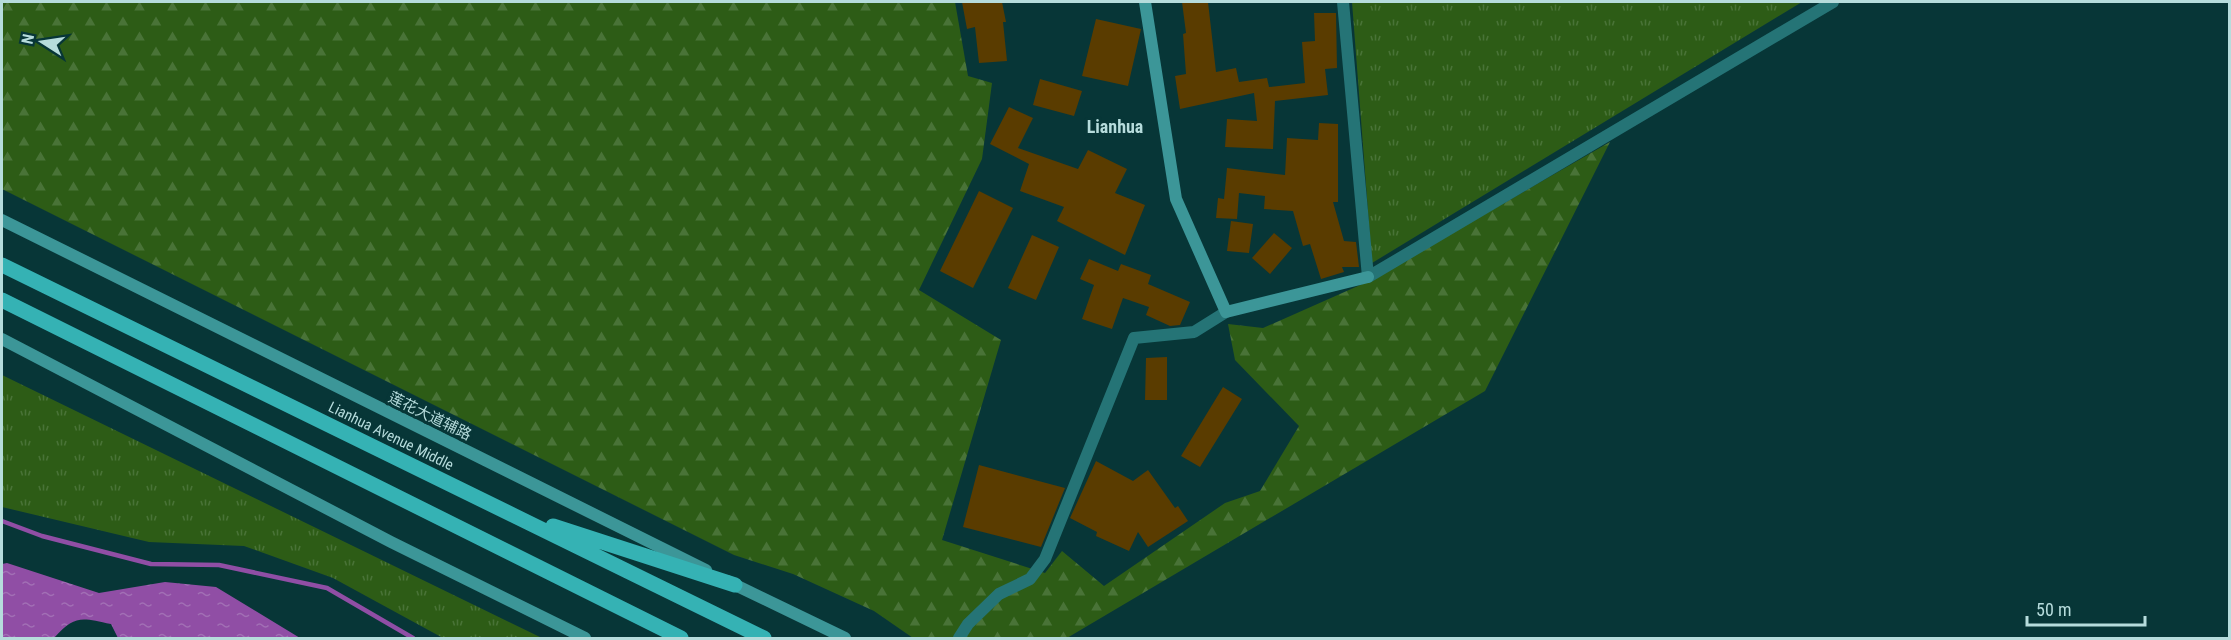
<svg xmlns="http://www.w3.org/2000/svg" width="2231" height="640" viewBox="0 0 2231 640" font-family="'Roboto Condensed','Noto Sans SC',sans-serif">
  <defs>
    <pattern id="grass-tufts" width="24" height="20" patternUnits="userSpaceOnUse" patternTransform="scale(1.5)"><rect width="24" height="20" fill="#2d5c16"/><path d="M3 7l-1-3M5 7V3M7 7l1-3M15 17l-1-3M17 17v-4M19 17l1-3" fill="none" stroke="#497337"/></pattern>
    <pattern id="forest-firs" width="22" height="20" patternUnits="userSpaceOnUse" patternTransform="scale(1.5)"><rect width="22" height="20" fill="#2d5c16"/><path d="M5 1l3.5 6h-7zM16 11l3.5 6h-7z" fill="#497337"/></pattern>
    <pattern id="water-ripples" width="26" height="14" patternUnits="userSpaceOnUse" patternTransform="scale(1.5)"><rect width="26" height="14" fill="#904ea5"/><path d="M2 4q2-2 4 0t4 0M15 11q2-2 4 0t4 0" fill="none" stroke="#a26fb5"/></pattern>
  </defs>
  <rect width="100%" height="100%" fill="#073637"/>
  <path fill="url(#grass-tufts)" d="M1352,2H1802L1372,263Z
    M2,375L542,638H443L333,578L244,546L149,542L2,507Z"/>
  <path fill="url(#forest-firs)" d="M2,2H955L968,76L992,83L982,159L919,290L1001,340L942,540L1045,573L1062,551L1104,586L1225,503L1260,491L1299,426L1235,360L1228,324L1263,328L1367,282L1610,142L1485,391L1067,638H913L874,611L793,574L734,555L2,189Z"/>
  <path fill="url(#water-ripples)" d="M7,563L99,593L165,582L216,587L300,638H118L111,624C82,618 75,614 54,638H2V564Z"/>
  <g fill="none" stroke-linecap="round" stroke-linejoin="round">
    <path stroke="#904ea5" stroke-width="4.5" d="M2,521L42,536L151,564L219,565L327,588L413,638"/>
  </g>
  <path fill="#5a3c00" d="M962,2H1002L1006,22H1003L1007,61L979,63L975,27L967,29Z
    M1182,2H1208L1216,72L1236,68L1239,82L1267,78L1269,87L1305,83L1302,42L1315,41L1314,13H1336L1337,68L1325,69L1328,95L1275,101L1273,149L1225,147L1227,119L1257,121L1254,93L1180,109L1175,76L1186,74L1183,34L1186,33Z
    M1096,19L1141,29L1128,86L1082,76Z
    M1040,79L1082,91L1074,116L1033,105Z
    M1009,107L1033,118L1018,148L1078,169L1088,150L1127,169L1115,193L1145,205L1125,255L1057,221L1064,207L1020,191L1029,164L990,144Z
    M1319,123L1338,124V202H1333L1344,241L1356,242L1359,267H1342L1344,272L1321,279L1310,244L1303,246L1293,211L1264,209L1265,196L1239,193L1237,219L1216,218L1218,198L1224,199L1227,168L1285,175L1287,138L1318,140Z
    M979,191L1013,208L973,288L940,271Z
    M1231,221L1253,224L1249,253L1227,251Z
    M1274,233L1292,248L1270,274L1252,258Z
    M1032,235L1059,247L1036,300L1008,288Z
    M1089,259L1118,271L1121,264L1151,275L1148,284L1190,302L1180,325L1170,326L1146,315L1149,307L1123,298L1112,329L1082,319L1094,285L1080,279Z
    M1167,357V400H1145L1146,358Z
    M1223,387L1242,399L1200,467L1181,456Z
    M1096,461L1133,481L1148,470L1175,508L1178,506L1188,521L1148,547L1138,532L1129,551L1096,536L1097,532L1070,518Z
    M979,465L1065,488L1041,547L963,527Z"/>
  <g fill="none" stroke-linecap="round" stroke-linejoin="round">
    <path stroke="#257476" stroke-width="12" d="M1343,2L1368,277L1833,2
      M959,638L968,624L999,594L1030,579L1045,559L1134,338L1194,332L1226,312"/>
    <path stroke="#3c9698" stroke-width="12" d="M1145,2L1176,199L1226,312L1368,277
      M2,220L706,570
      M2,339L391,542L585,638
      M727,581L845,638"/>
    <path stroke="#35b2b4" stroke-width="15" d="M2,265L764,638
      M2,300L681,638
      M553,526L735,585"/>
  </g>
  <g text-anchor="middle" stroke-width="6" stroke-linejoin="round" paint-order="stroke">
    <g font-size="15" fill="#b6dcdc" stroke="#073637">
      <text transform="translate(430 416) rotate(26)" y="5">莲花大道辅路</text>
      <text transform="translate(391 436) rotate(26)" y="5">Lianhua Avenue Middle</text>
    </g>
    <g font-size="18" font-weight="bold" fill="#b6dcdc" stroke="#073637">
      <text x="1115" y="133">Lianhua</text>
    </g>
  </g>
  <rect width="2231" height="640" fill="none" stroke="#b6dcdc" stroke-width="6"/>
  <g transform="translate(42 42) rotate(282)" stroke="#073637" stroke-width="4.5" paint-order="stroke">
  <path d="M0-4.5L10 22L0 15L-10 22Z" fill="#b6dcdc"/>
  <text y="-9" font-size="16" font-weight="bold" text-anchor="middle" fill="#b6dcdc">N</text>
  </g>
  <path d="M2027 616v9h118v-9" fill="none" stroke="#b6dcdc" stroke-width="3"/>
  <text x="2036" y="616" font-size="18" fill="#b6dcdc" stroke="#073637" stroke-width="4.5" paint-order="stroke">50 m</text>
</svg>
